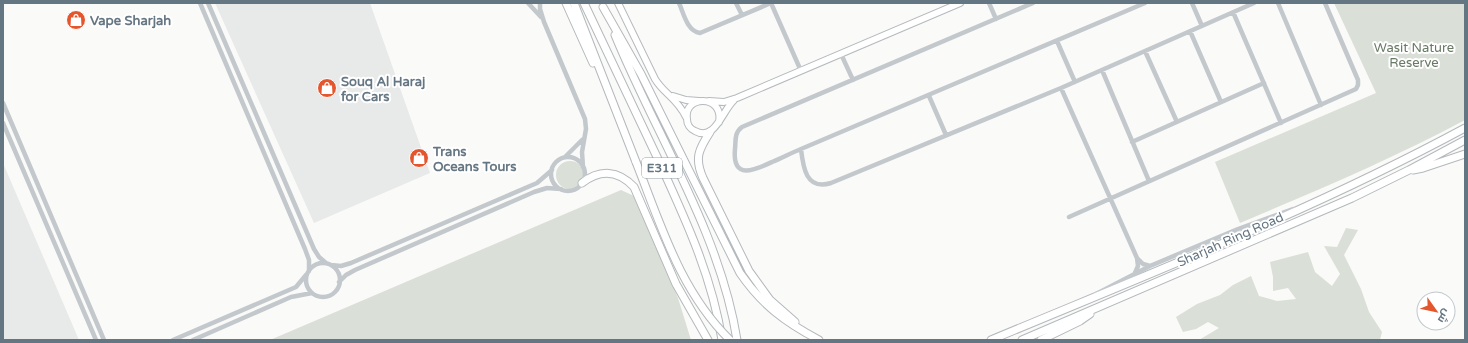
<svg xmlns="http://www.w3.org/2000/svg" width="1468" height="343" viewBox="0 0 1468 343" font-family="'Varela Round',Cairo,sans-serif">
  <rect width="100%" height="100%" fill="#fafaf8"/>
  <path fill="#e8e9e9" d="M215,3H370L430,173L314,223Z
    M3,163L79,340H3Z"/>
  <path fill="#dadfd7" d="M1334,3H1465V120C1392,159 1316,191 1240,223L1215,162L1376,93Z
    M556 175a14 14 0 1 1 28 0a14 14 0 1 1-28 0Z
    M621,190L634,196L678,298L691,340H270Z
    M1346,228L1358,230L1344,255L1361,289L1369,312L1382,332L1380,340H1199L1219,328L1208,322L1196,329L1183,332L1176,317L1197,304L1220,295L1233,285L1251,276L1259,296L1277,301L1296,299L1288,288L1273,291V277L1270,262L1308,252L1315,272L1332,286L1340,274L1324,246L1337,247Z"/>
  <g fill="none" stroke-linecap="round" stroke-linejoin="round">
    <defs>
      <path id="major" d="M618,3L655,79C664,94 677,98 686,117
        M673,96L686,100L699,101
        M709,101L724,102L737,98L960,3
        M719,122C724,94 683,95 687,119C687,124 690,129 695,131C715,142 722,111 734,100"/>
      <path id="highway" d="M566,3L593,63
        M574,3L636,162
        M584,3C608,54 633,106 657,157C684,216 712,275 722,340
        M603,7L641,74L740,273C762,305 785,322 819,340
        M615,35C656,135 720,232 737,340
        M710,132C699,149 694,158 703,178L749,271L770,300L795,322
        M1413,170L1423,168L1465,154
        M582,183C600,169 618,170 634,187L676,284L708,340
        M991,340C1151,273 1313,210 1465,128
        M1022,340L1352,198L1409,170L1465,140
        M1041,340L1080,321L1090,314"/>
    </defs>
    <use href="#major" stroke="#b5babe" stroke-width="8"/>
    <use href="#highway" stroke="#b4b9bd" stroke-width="9"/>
    <path stroke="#c3c8cc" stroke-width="4.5" d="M200,3L305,249L309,260V271
      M208,3L314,249L319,257L326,263
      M528,3L541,17
      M540,3V9L544,22L585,119L586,129L582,152L583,167
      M679,3C684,14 687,31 700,33L771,3
      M736,3L742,15
      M771,3L801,71
      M989,3L996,19
      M1033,3L742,127C734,133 736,140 735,149C732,181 755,170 772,162C782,158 791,153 801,149L1145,3
      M1192,3L1202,26
      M1278,3L1321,105
      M1233,12L1281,123
      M1190,31L1221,102
      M1057,41L1075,82
      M1145,51L1177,122
      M841,54L853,80
      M1102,70L1149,181
      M1061,88L1137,258L1138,266L1135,273
      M929,96L946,135
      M3,103L104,340
      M3,123L96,340
      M1132,142L1264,83
      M801,149C803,167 806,191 831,183L1061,88L1254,3
      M565,157L582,140
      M551 174a17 17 0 1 1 34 0a17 17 0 1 1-34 0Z
      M1069,217L1356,89L1358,85V80L1325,3
      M1137,258L1143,264L1150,266
      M306 280a17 17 0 1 1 34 0a17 17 0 1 1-34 0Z
      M331,265L341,266L351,263L537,183L552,170
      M339,282L346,275L355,270L534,192L547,188L561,189
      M1096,294L1150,266L1238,229L1293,209
      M173,340L296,287L306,275
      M193,340L291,297L312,293"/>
    <use href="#major" stroke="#fff" stroke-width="6"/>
    <use href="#highway" stroke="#fff" stroke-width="7"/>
    <defs>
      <path id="highway-bridge" d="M636,162C661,225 680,291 730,340"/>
    </defs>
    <use href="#highway-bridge" stroke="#b4b9bd" stroke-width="9" stroke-linecap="butt"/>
    <use href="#highway-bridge" stroke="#fff" stroke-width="7"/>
  </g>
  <defs>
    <symbol id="shop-disc" viewBox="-11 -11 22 22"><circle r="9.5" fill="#e4572e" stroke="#fff"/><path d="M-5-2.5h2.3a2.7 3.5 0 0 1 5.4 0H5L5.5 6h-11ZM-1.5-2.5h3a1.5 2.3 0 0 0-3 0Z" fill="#fff"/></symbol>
  </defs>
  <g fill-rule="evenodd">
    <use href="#shop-disc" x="65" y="9" width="22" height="22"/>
    <use href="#shop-disc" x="316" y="77" width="22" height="22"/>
    <use href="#shop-disc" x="408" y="147" width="22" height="22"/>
  </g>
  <g text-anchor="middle" stroke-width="4" stroke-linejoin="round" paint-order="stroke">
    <rect fill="#fff" stroke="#939fa8" stroke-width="1" x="642" y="158" width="40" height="20" rx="3"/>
    <g font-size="12" font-weight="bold" fill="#657683">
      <text x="662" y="172">E311</text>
    </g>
    <g font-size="13" font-weight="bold" fill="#657683" stroke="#fff" text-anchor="start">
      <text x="90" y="25">Vape Sharjah</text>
      <text x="341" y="86">Souq Al Haraj<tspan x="341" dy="15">for Cars</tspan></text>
      <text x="433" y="156">Trans<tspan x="433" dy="15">Oceans Tours</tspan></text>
    </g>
    <g font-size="13" fill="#687a64" stroke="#fff">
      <text x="1414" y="52">Wasit Nature<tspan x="1414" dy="15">Reserve</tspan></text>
    </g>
    <g font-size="13" fill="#657683" stroke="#fff">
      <text transform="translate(1230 239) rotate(-24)" y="5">Sharjah Ring Road</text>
    </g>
  </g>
  <rect width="1468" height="343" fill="none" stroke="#657683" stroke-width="8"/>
  <g transform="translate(1436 311) rotate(123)"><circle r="19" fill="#ffffff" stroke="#c1c8cd"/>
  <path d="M0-3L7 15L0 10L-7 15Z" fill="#e4572e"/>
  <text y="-6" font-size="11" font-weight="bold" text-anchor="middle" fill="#657683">ش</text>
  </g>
</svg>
